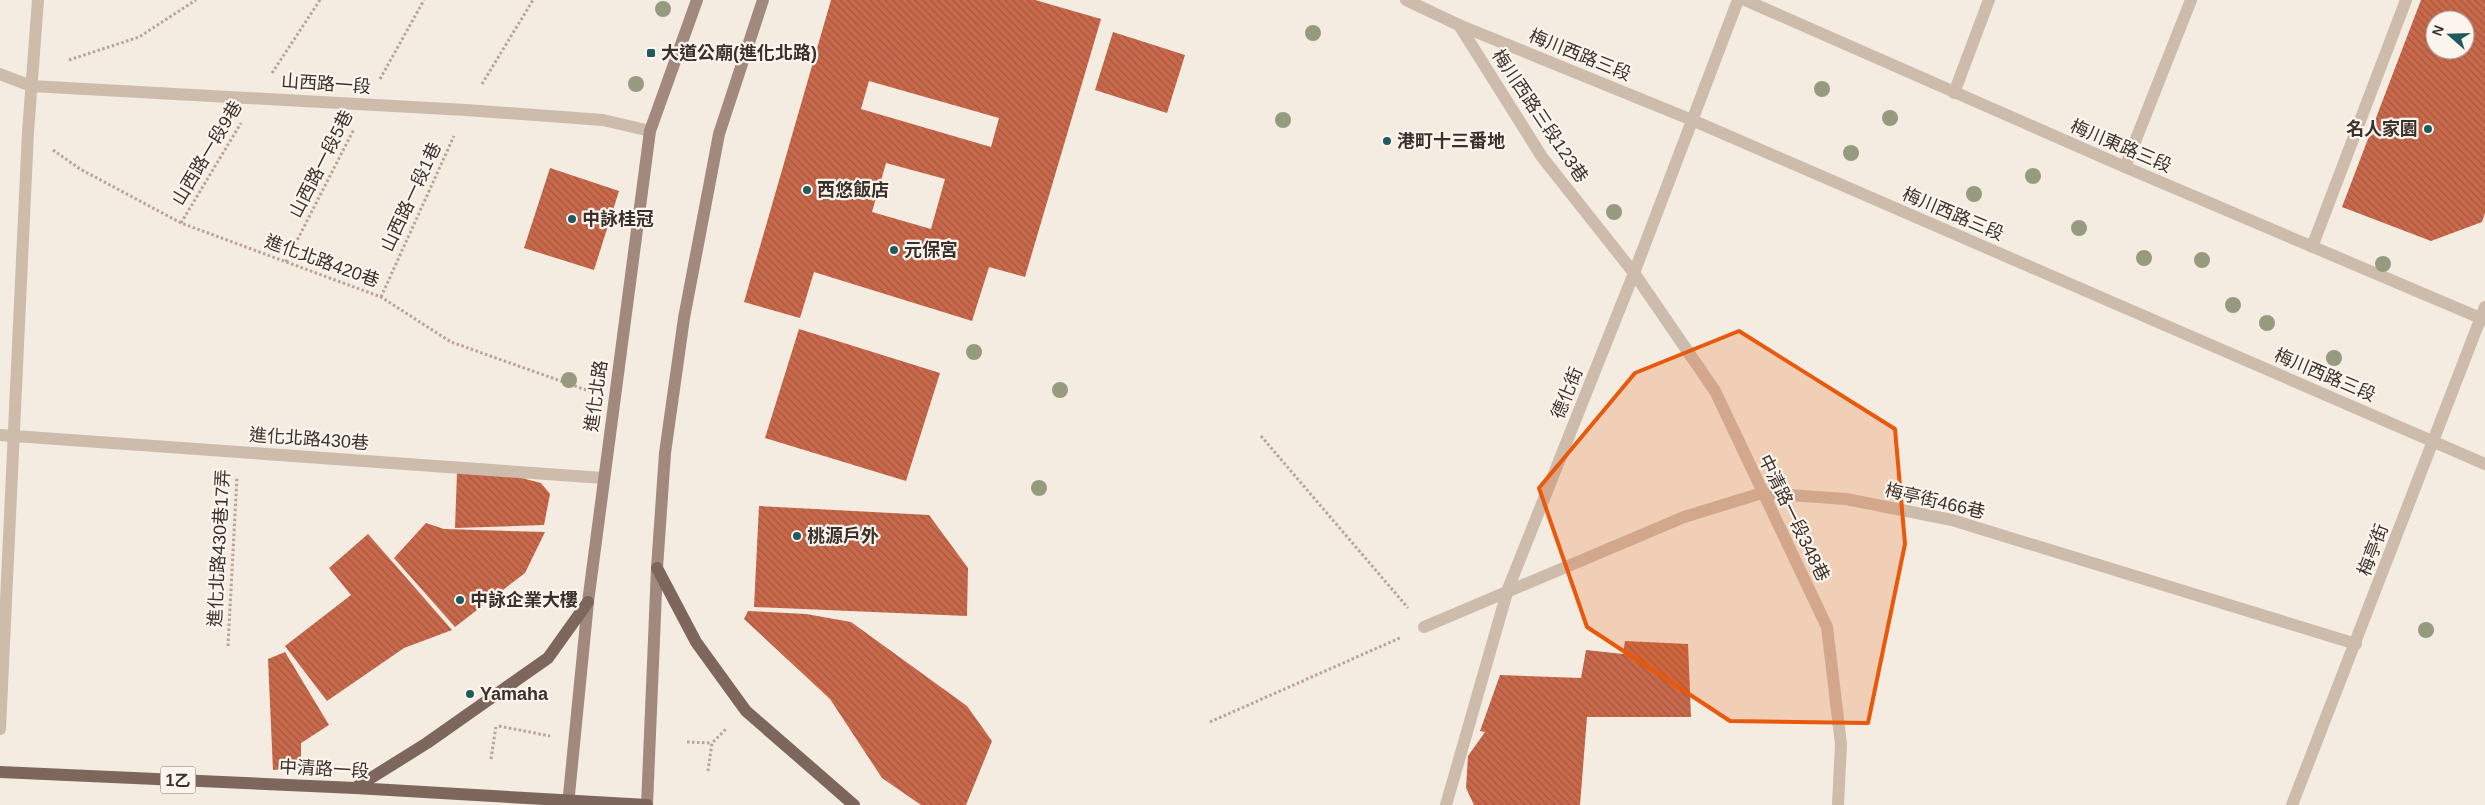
<svg xmlns="http://www.w3.org/2000/svg" width="2485" height="805" viewBox="0 0 2485 805" font-family="Helvetica,'Noto Sans TC',sans-serif">
  <defs>
    <pattern id="building-back-hatch" width="6" height="6" patternUnits="userSpaceOnUse" patternTransform="scale(1.25)"><rect width="6" height="6" fill="#c8694b"/><path d="M-1 5l2 2M0 0l6 6M5-1l2 2" fill="none" stroke="#a4573f"/></pattern>
  </defs>
  <rect width="100%" height="100%" fill="#f4ebe1"/>
  <path fill="url(#building-back-hatch)" fill-rule="evenodd" d="M831,0H1035L1101,19L1025,277L989,267L972,321L814,272L800,318L744,302ZM869,81L999,118L991,147L861,109ZM886,163L945,179L931,229L872,212Z
    M2421,0H2485V213L2482,222L2431,241L2342,207ZM2435,20H2465V50H2435Z
    M1113,32L1185,55L1167,113L1095,90Z
    M550,168L619,191L594,270L524,248Z
    M799,329L940,373L906,481L765,438Z
    M494,471L541,483L550,494L544,525L455,528L457,473Z
    M759,506L929,515L968,568L967,616L754,607Z
    M426,523L444,529L545,532L525,573L455,627L394,558Z
    M368,534L452,630L404,648L327,701L285,646L351,595L329,568Z
    M748,611L806,614L851,622L967,706L992,741L966,805H921L882,778L830,699L744,619Z
    M1625,641L1688,644L1691,717H1587L1580,805H1474L1466,788L1468,756L1485,732L1480,731L1500,675L1581,678L1586,650L1623,654Z
    M285,652L329,725L301,743V768L273,770L268,659Z"/>
  <g fill="none" stroke-linecap="round" stroke-linejoin="round">
    <path stroke="#b9a596" stroke-width="3" stroke-dasharray="2.5 2.5" stroke-linecap="butt" d="M69,60L139,37L196,0
      M272,73L320,0
      M380,79L424,0
      M482,84L533,0
      M53,150L80,169L181,223L381,297L451,342L589,391
      M181,223L241,123
      M286,262L354,129
      M381,297L454,136
      M1261,436L1408,608
      M228,646L237,477
      M1210,722L1402,637
      M499,726L550,736
      M687,742L712,743
      M491,759L496,726
      M708,771L712,743L727,728"/>
    <path stroke="#cdbbac" stroke-width="12" d="M1459,25L1542,157L1634,273L1715,391L1827,627L1841,744L1838,805
      M1954,93L1989,0
      M2125,167L2191,0
      M2312,247L2406,0
      M1424,627L1684,517L1762,493L1846,499L1952,520L2356,644
      M0,729L28,132L38,0"/>
    <path stroke="#cdbbac" stroke-width="12" d="M1406,0L1459,25L1692,120L2485,464
      M1745,0L2125,167L2485,320
      M0,74L31,86L466,110L603,120L650,131
      M0,435L603,478
      M1446,805L1508,589L1634,273L1738,0
      M2292,805L2485,307"/>
    <path stroke="#a18a7d" stroke-width="12" d="M568,805L588,602L650,131L697,0
      M647,805L657,568L665,453L684,318L719,134L763,0"/>
    <path stroke="#7d675c" stroke-width="12" d="M657,568L696,642L746,711L854,805
      M0,772L355,788L647,805
      M355,788L427,743L548,658L588,602"/>
  </g>
  <g fill="#969b7f">
    <circle cx="663" cy="9" r="8"/>
    <circle cx="1313" cy="33" r="8"/>
    <circle cx="636" cy="84" r="8"/>
    <circle cx="1822" cy="89" r="8"/>
    <circle cx="1890" cy="118" r="8"/>
    <circle cx="1283" cy="120" r="8"/>
    <circle cx="1851" cy="153" r="8"/>
    <circle cx="2033" cy="176" r="8"/>
    <circle cx="1974" cy="194" r="8"/>
    <circle cx="1614" cy="212" r="8"/>
    <circle cx="2079" cy="228" r="8"/>
    <circle cx="2144" cy="258" r="8"/>
    <circle cx="2202" cy="260" r="8"/>
    <circle cx="2383" cy="264" r="8"/>
    <circle cx="2233" cy="305" r="8"/>
    <circle cx="2267" cy="323" r="8"/>
    <circle cx="974" cy="352" r="8"/>
    <circle cx="2334" cy="358" r="8"/>
    <circle cx="569" cy="380" r="8"/>
    <circle cx="1060" cy="390" r="8"/>
    <circle cx="1039" cy="488" r="8"/>
    <circle cx="2426" cy="630" r="8"/>
  </g>
  <path fill="#e8590c" fill-opacity="0.2" stroke="#e8590c" stroke-width="4" stroke-linejoin="round" d="M1739,331L1895,429L1905,544L1868,723L1730,721L1587,627L1539,488L1635,373Z"/>
  <g fill="#1f5a5e" stroke="#fbf5ee" stroke-width="2">
    <rect x="646" y="48" width="10" height="10" rx="2.5"/>
    <circle cx="2428" cy="129" r="5"/>
    <circle cx="1387" cy="141" r="5"/>
    <circle cx="807" cy="190" r="5"/>
    <circle cx="572" cy="219" r="5"/>
    <circle cx="894" cy="250" r="5"/>
    <circle cx="797" cy="536" r="5"/>
    <circle cx="460" cy="600" r="5"/>
    <circle cx="470" cy="694" r="5"/>
  </g>
  <g text-anchor="middle" stroke-width="4.5" stroke-linejoin="round" paint-order="stroke">
    <rect fill="#fbf5ee" stroke="#756b66" stroke-width="1" x="160.5" y="766.5" width="35" height="27" rx="4"/>
    <g font-size="16" font-weight="bold" fill="#3b302b">
      <text x="178" y="786">1乙</text>
    </g>
    <g font-size="18" font-weight="bold" fill="#3b302b" stroke="#fbf5ee" text-anchor="start">
      <text x="661" y="59">大道公廟(進化北路)</text>
      <text x="2418" y="135" text-anchor="end">名人家園</text>
      <text x="1397" y="147">港町十三番地</text>
      <text x="817" y="196">西悠飯店</text>
      <text x="582" y="225">中詠桂冠</text>
      <text x="904" y="256">元保宮</text>
      <text x="807" y="542">桃源戶外</text>
      <text x="470" y="606">中詠企業大樓</text>
      <text x="480" y="700">Yamaha</text>
    </g>
    <g font-size="18" fill="#3b302b" stroke="#fbf5ee">
      <text transform="translate(1580 55) rotate(22)" y="6">梅川西路三段</text>
      <text transform="translate(326 84) rotate(4)" y="6">山西路一段</text>
      <text transform="translate(1540 116) rotate(56)" y="6">梅川西路三段123巷</text>
      <text transform="translate(2121 146) rotate(23)" y="6">梅川東路三段</text>
      <text transform="translate(207 153) rotate(-59)" y="6">山西路一段9巷</text>
      <text transform="translate(321 164) rotate(-63)" y="6">山西路一段5巷</text>
      <text transform="translate(411 197) rotate(-65)" y="6">山西路一段1巷</text>
      <text transform="translate(1953 214) rotate(23)" y="6">梅川西路三段</text>
      <text transform="translate(322 261) rotate(20)" y="6">進化北路420巷</text>
      <text transform="translate(2325 375) rotate(23)" y="6">梅川西路三段</text>
      <text transform="translate(1567 393) rotate(-68)" y="6">德化街</text>
      <text transform="translate(596 396) rotate(-82)" y="6">進化北路</text>
      <text transform="translate(309 439) rotate(4)" y="6">進化北路430巷</text>
      <text transform="translate(1935 501) rotate(13)" y="6">梅亭街466巷</text>
      <text transform="translate(1794 518) rotate(64)" y="6">中清路一段348巷</text>
      <text transform="translate(219 548) rotate(-87)" y="6">進化北路430巷17弄</text>
      <text transform="translate(2373 550) rotate(-69)" y="6">梅亭街</text>
      <text transform="translate(324 769) rotate(3)" y="6">中清路一段</text>
    </g>
  </g>
  <g transform="translate(2450 35) rotate(290)"><circle r="24" fill="#fbf5ee" stroke="#aea6a0"/>
  <path d="M0-4L9 19L0 12L-9 19Z" fill="#1f5a5e"/>
  <text y="-8" font-size="14" font-weight="bold" text-anchor="middle" fill="#3b302b">N</text>
  </g>
</svg>
